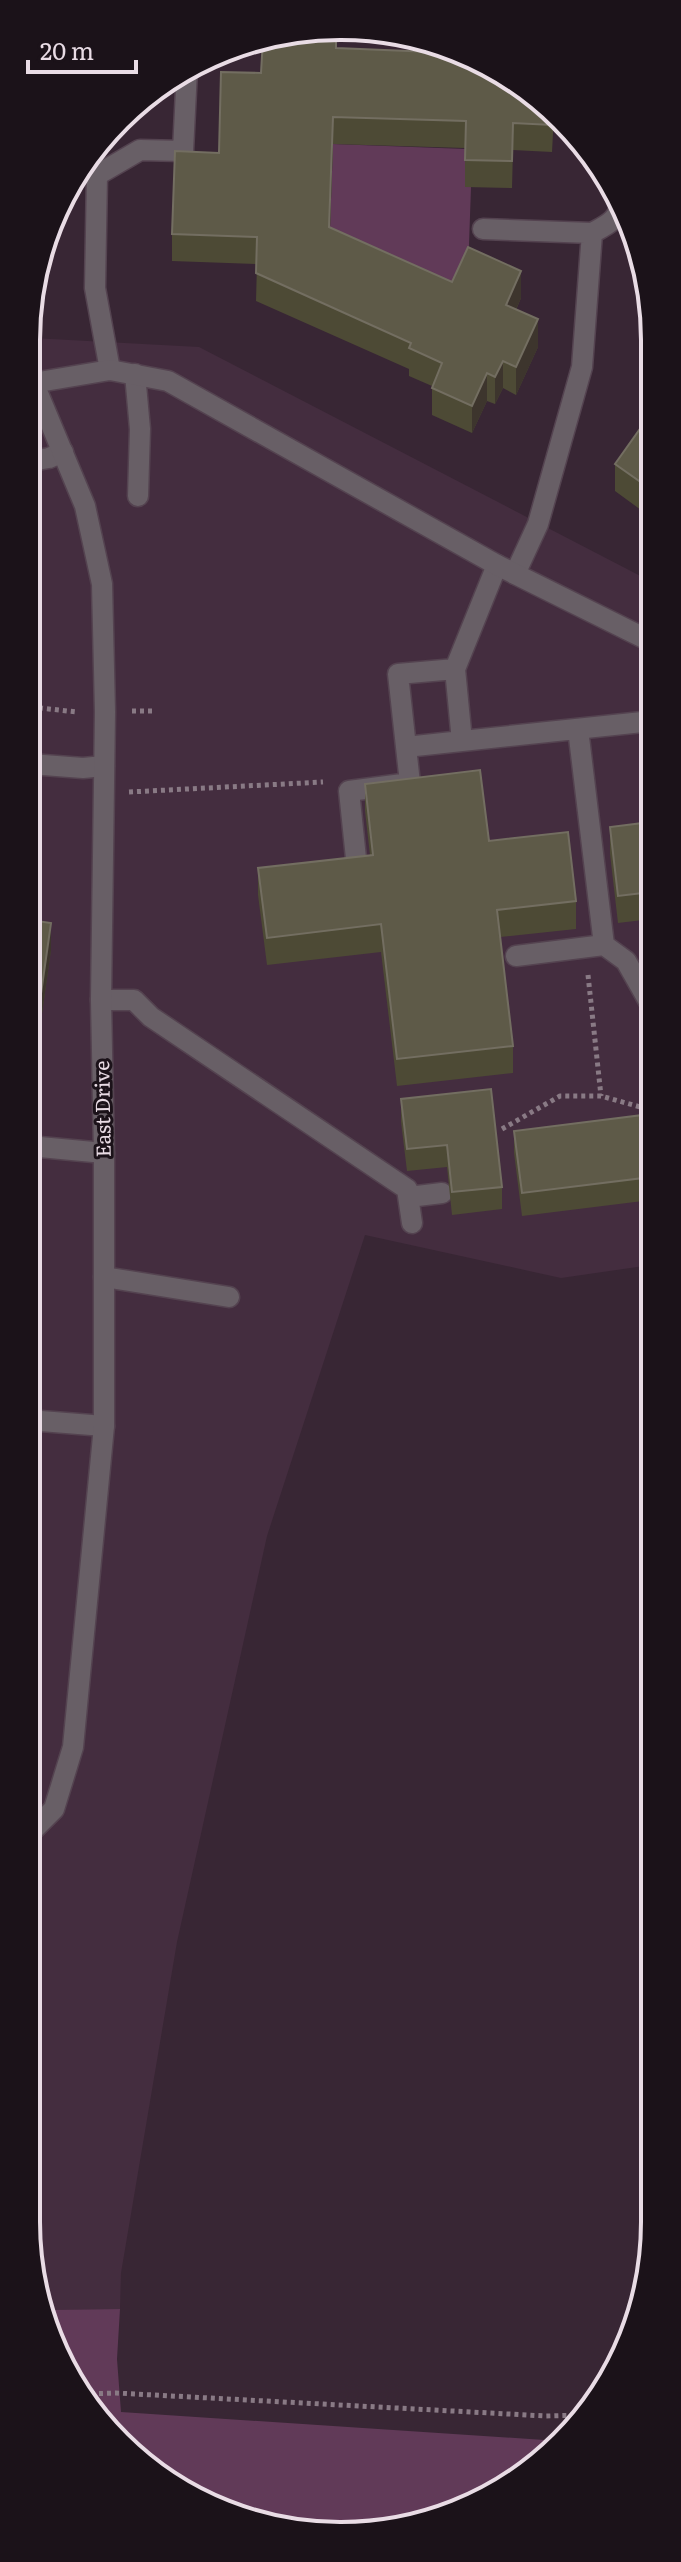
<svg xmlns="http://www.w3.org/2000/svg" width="681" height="2562" viewBox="0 0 681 2562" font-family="Literata,serif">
  <rect width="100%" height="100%" fill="#382634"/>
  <path fill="#442d3f" d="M32,338L199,347L652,582L651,1265L561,1278L365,1235L267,1536L177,1942L121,2273L120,2309L44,2310L26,2221Z"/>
  <path fill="#613a58" d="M333,144L466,149L465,186L471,187L468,274L452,309L329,254Z
    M120,2309L117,2359L121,2412L559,2441L532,2471L441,2519L319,2535L202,2504L104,2429L50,2341L44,2310Z"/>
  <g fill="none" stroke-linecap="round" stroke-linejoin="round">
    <defs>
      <path id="service" d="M483,229L592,233
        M110,370L95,288L97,175L140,150L183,151L187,70
        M135,374L140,429L138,496
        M31,461L49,458L63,452
        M497,565L455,669L462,741L652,721
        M515,574L538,524L582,367L592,233C607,225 621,219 621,199
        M455,669L398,674L406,747L462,741
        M578,729L604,945L626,961L651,1005
        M30,764L83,768L104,766
        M357,868L349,791L410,783L406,747
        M516,956L604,945
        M101,1000H134L151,1017L407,1189L412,1223
        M29,1146L104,1153
        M409,1197L442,1193
        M104,1277L229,1297
        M28,1420L104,1426"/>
      <path id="minor" d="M33,383L110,370L168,381L497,565L652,642
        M27,1836L54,1809L73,1747L104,1426V1153L101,1000L105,712L102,584L85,506L32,379"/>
    </defs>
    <use href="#service" stroke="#544350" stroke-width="23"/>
    <use href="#minor" stroke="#544350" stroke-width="23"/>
    <path stroke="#897a85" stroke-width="5" stroke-dasharray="4 4" stroke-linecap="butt" d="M31,707L77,712
      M132,711H155
      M129,792L323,782
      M588,975L601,1096
      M502,1129L560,1096H601L651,1110
      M83,2394L116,2393L546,2416L581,2415"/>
    <use href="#service" stroke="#685f66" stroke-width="20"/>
    <use href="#minor" stroke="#685f66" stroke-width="20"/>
  </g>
  <path fill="#4d4a35" d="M336,48L554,114L552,152L513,150L512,188L465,187V148L333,144L330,227L452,282L521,298L516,310L538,347L516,395L503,388L495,404L487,401L472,433L432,415V386L409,376V369L256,301L257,264L172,261V234L219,153L261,73Z
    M652,412V518L615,491V464Z
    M365,784L489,841L576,901V929L500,937L513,1046V1073L397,1086L381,952L267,965L258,895V868L370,855L365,811Z
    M651,822V919L618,923L610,854V827Z
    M30,920L51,950L33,1077H30Z
    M401,1099L502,1187V1209L452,1215L447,1167L407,1171L401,1122Z
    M651,1114V1200L522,1216L514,1153V1131Z"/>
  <path fill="#3d352d" d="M333,117V144L329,254V227Z
    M521,271V298L506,332V305Z
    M538,319V347L516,395V367Z
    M503,361V388L495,404V377Z
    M487,373V401L472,433V406Z
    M38,797V824L30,882V855Z
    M51,923V950L33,1077V1050Z"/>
  <path fill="#5e5a48" stroke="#736e61" stroke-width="2" d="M273,34L336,36V48L457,53L497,68L553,113L552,125L513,123L512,161L465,160L466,121L333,117L329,227L452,282L468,247L521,271L506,305L538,319L516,367L503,361L495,377L487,373L472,406L432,388L442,363L409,348L411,343L256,273L257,237L172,234L175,151L219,153L221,72L261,73L263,39Z
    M652,412V490L615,464Z
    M480,770L489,841L568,832L576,901L497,910L513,1046L397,1059L381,924L267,938L258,868L373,855L365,784Z
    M30,796L38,797L30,855Z
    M651,822V892L618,896L610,827Z
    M30,920L51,923L33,1050H30Z
    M491,1089L502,1187L452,1192L447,1145L407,1149L401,1099Z
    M651,1114V1177L522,1193L514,1131Z"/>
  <g text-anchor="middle" stroke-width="6" stroke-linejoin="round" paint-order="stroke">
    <g font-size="20" fill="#e9dce5" stroke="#1b1219">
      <text transform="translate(103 1109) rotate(-91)" y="7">East Drive</text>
    </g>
  </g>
  <path d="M0 0H681V2562H0ZM340 40H341A300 300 0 0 1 641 340V2222A300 300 0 0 1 341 2522H340A300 300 0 0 1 40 2222V340A300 300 0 0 1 340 40Z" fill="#1b1219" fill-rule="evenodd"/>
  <path fill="none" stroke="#e9dce5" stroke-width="4" d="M340 40H341A300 300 0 0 1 641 340V2222A300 300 0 0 1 341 2522H340A300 300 0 0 1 40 2222V340A300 300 0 0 1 340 40Z"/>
  <path d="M28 60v12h108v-12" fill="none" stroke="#e9dce5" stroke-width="4"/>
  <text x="40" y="60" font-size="24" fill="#e9dce5" stroke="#1b1219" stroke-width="6" paint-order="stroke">20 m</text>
</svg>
